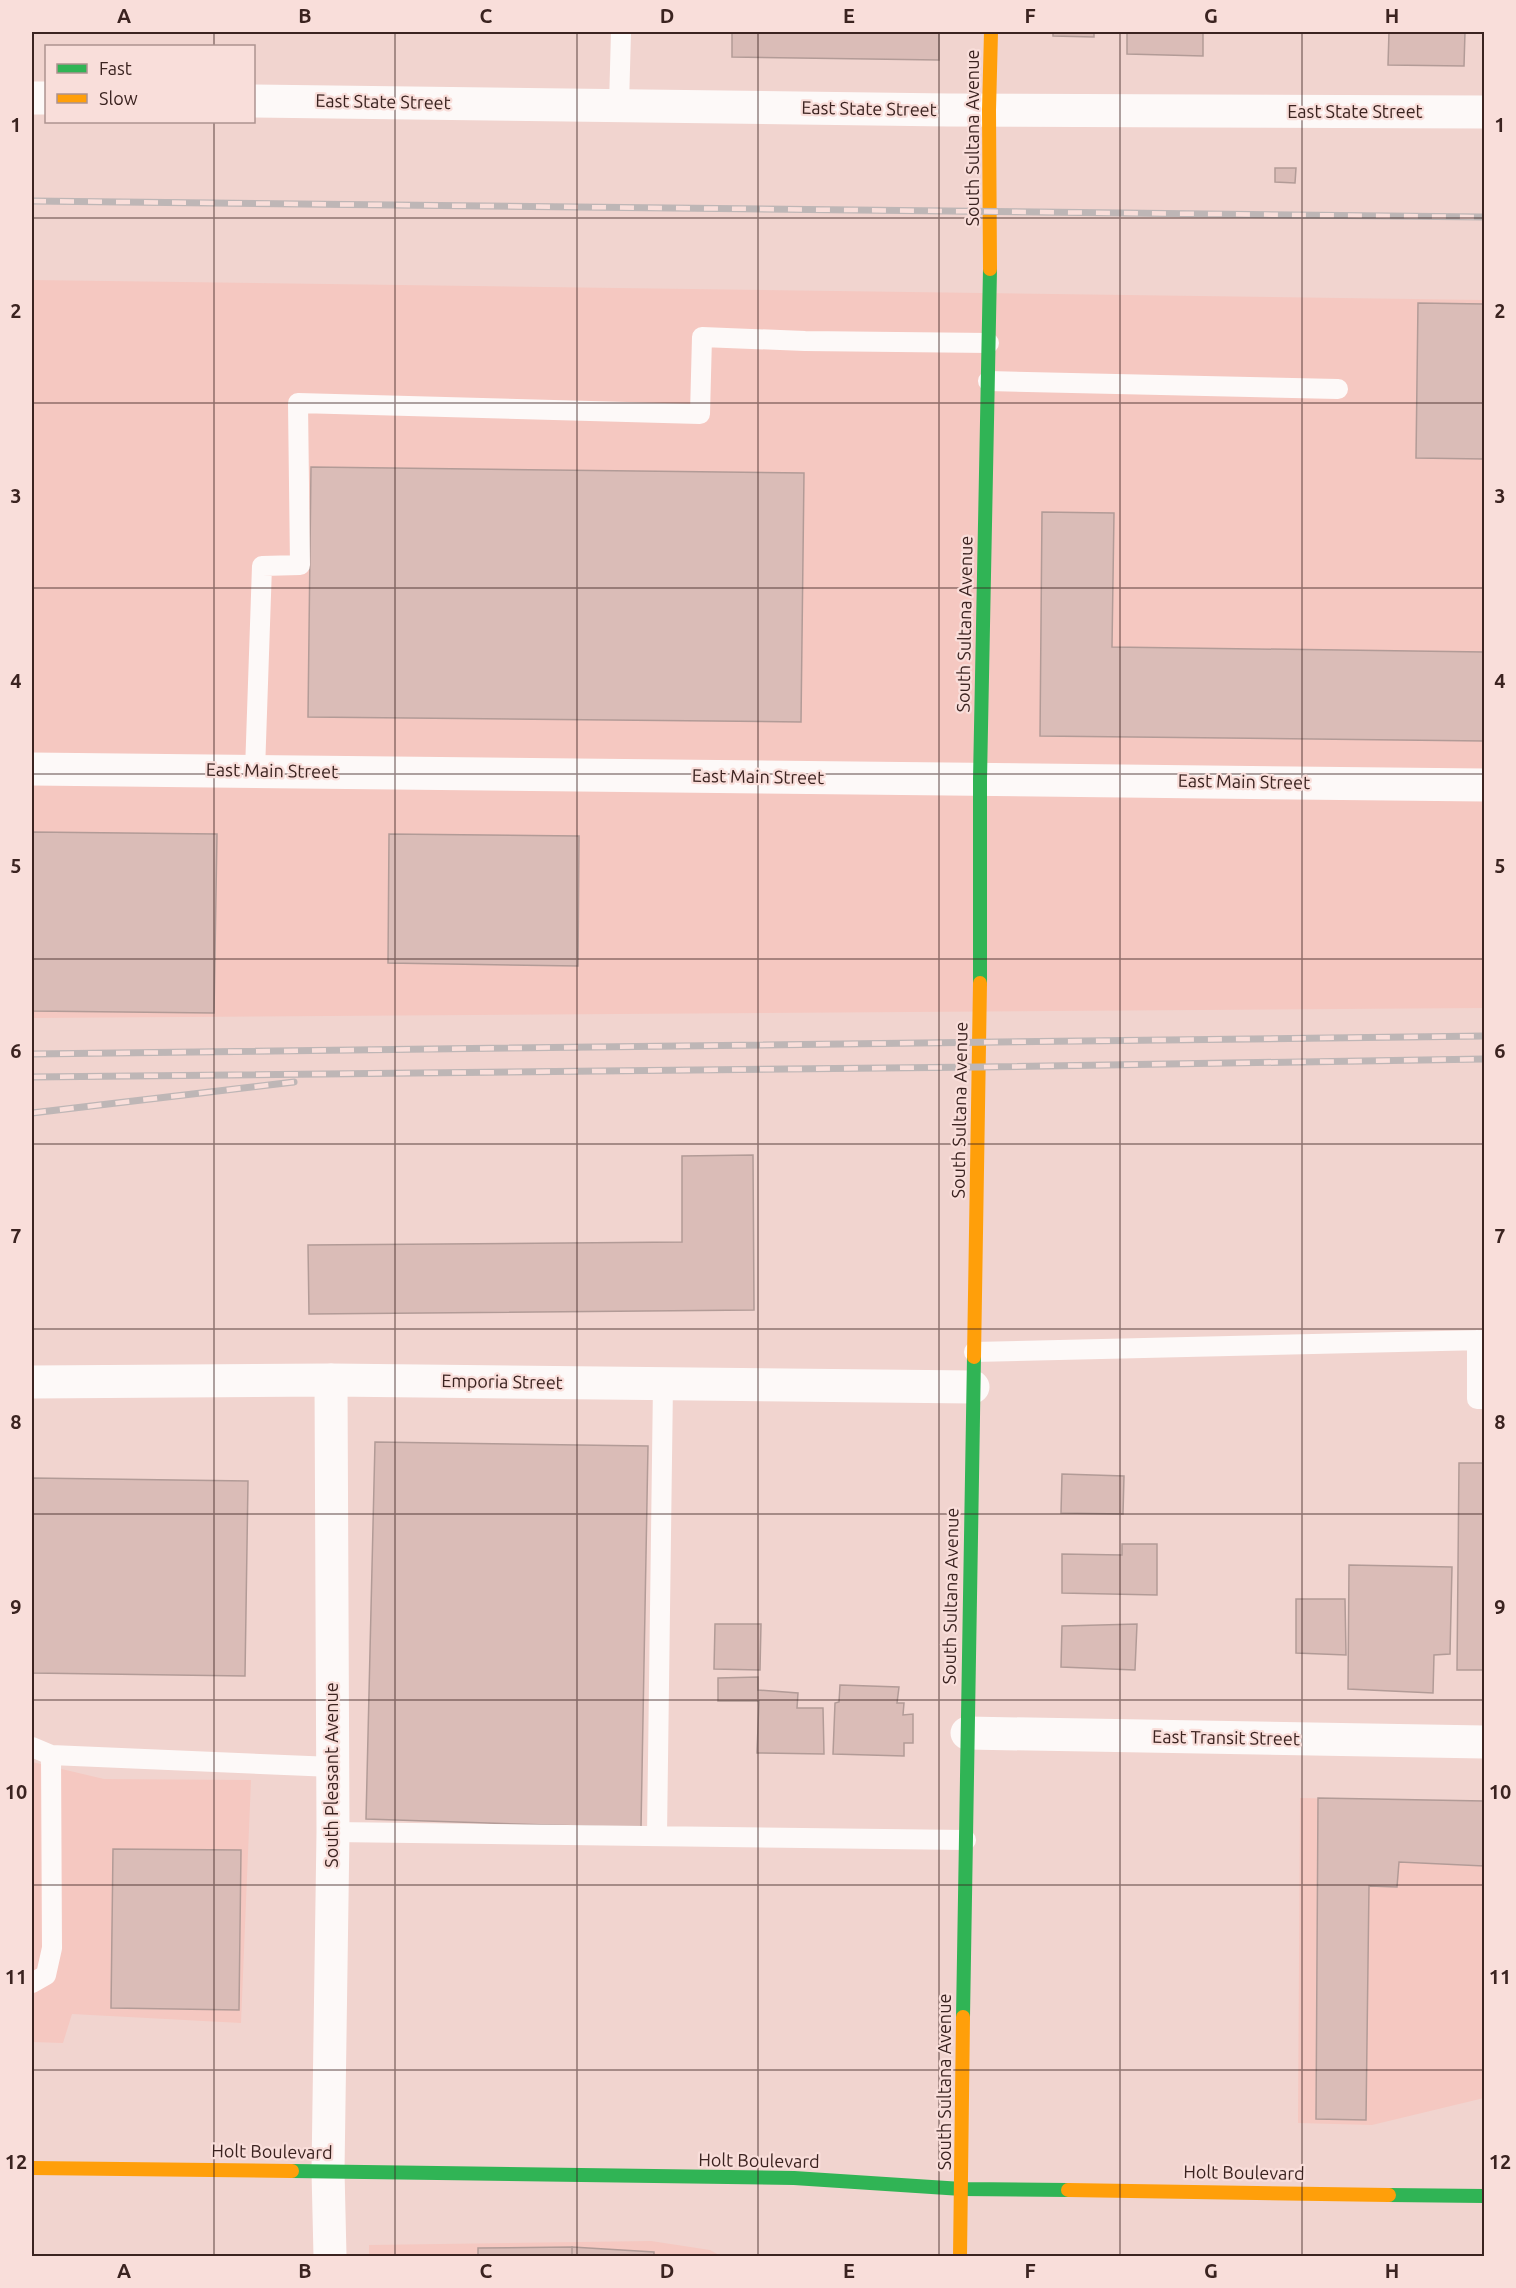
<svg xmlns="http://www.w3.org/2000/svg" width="1516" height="2288" viewBox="0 0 1516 2288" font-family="Ubuntu,sans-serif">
  <rect width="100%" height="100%" fill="#f1d4cf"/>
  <path fill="#f5c8c1" d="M32,280L1484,300V1008L32,1018Z
    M32,1762L104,1779L251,1780L241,2023L72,2014L63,2043L32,2042Z
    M1300,1798L1484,1802V2098L1372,2125L1298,2123Z
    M651,2241L710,2250L721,2256H369V2245Z"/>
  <path fill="#dabcb7" stroke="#b29b97" stroke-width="1.5" d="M732,32H939V60L732,57Z
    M1053,32H1094V37L1053,36Z
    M1127,32H1203V56L1127,54Z
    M1389,32H1465L1464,66L1388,65Z
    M1275,168H1296L1295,183L1275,182Z
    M1418,303L1484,304V459L1416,458Z
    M311,467L804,473L801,722L308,717Z
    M1042,512L1114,513L1112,647L1484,652V741L1040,736Z
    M32,832L217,834L214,1013L32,1011Z
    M389,834L579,836L578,966L388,963Z
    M753,1155L754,1310L309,1314L308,1245L682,1242V1156Z
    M375,1442L648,1446L641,1828L366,1819Z
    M1459,1463H1484V1670H1457Z
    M1062,1474L1124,1476L1123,1514L1061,1513Z
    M32,1478L248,1481L245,1676L32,1673Z
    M1122,1544H1157V1595L1062,1593V1554L1122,1555Z
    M1349,1565L1452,1567L1450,1654L1434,1655L1433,1693L1348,1689Z
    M1296,1599H1345L1346,1655L1296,1653Z
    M715,1624H761L760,1670L714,1669Z
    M1137,1624L1135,1670L1061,1667L1062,1626Z
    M758,1677V1690L798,1693L797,1708H823L824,1754L757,1753L759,1701H718V1678Z
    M840,1685L899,1687L897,1703H904L903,1715L913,1714V1743H904V1756L833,1754L835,1703L839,1702Z
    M1318,1798L1484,1801V1866L1399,1862L1397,1887L1369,1886L1366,2120L1316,2119Z
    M113,1849L241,1850L239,2010L111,2008Z
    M572,2247L654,2252V2256H572Z
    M572,2247V2256H478V2248Z"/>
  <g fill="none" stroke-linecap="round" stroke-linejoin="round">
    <path stroke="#fdf9f8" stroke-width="20" d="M619,105L621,32
      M988,381L1338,389
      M255,771L262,566L300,565L298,403L700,414L702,337L805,341L989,343
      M1477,1340V1399H1484
      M974,1352L1484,1340
      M32,1747L51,1755L333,1767
      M333,1832L966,1840
      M657,1836L663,1384
      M32,1983L46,1975L52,1948L51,1755"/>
    <path stroke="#fdf9f8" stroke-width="33" d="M32,98H46
      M254,101L948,110L1484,112
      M32,769L1484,785
      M32,1382L331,1380L973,1387
      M967,1733L1484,1742
      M330,2256L328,2171L333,1832L331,1380"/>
    <path stroke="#30b455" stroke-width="14" d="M980,983V779L990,269
      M963,2017L974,1357
      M292,2171L794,2178L962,2189L1068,2190
      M1389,2195L1484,2196"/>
    <path stroke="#ff9f0a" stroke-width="14" d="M990,269L989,110L991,32
      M974,1357L980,983
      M32,2168L292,2171
      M1068,2190L1389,2195
      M960,2256L963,2017"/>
    <defs>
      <path id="rail" d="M32,201L1484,217
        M32,1054L1484,1036
        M32,1077L980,1067L1484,1059
        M32,1113L294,1082"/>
    </defs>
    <use href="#rail" stroke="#beb6b6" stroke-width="7"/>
    <use href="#rail" stroke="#f9deda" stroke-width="4.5" stroke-dasharray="14" stroke-linecap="butt"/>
  </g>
  <path fill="none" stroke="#3b2320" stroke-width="1.5" stroke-opacity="0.55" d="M214,32V46M395,32V2256M577,32V2256M758,32V2256M939,32V2256M1120,32V2256M1302,32V2256M214,122V2256M32,218H1484M32,403H1484M32,588H1484M32,774H1484M32,959H1484M32,1144H1484M32,1329H1484M32,1514H1484M32,1700H1484M32,1885H1484M32,2070H1484"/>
  <g text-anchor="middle" stroke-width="4.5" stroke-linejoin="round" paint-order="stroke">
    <g font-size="18" fill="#3b2320" stroke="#f9deda">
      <text transform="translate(383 102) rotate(1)" y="6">East State Street</text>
      <text transform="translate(869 109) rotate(1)" y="6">East State Street</text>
      <text x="1355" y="118">East State Street</text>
      <text transform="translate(973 138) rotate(-90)" y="6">South Sultana Avenue</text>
      <text transform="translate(965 624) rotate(-89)" y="6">South Sultana Avenue</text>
      <text transform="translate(272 771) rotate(1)" y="6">East Main Street</text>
      <text transform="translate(758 777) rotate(1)" y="6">East Main Street</text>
      <text transform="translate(1244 782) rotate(1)" y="6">East Main Street</text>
      <text transform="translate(960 1110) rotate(-89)" y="6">South Sultana Avenue</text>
      <text transform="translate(502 1382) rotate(1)" y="6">Emporia Street</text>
      <text transform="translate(951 1596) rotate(-89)" y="6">South Sultana Avenue</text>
      <text transform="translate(1226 1738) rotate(1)" y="6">East Transit Street</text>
      <text transform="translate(332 1775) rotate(-90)" y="6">South Pleasant Avenue</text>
      <text transform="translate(945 2082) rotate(-90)" y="6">South Sultana Avenue</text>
      <text transform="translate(272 2152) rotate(1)" y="6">Holt Boulevard</text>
      <text transform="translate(759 2161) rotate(1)" y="6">Holt Boulevard</text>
      <text transform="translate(1244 2173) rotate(1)" y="6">Holt Boulevard</text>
    </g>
  </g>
  <rect width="1516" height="2288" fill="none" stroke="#f9deda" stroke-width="66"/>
  <rect x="45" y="45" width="210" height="78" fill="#f9deda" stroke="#ad9390" stroke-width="1.5"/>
  <rect x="57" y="64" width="30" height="9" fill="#30b455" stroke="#ad9390" stroke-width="1.5"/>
  <text x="99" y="75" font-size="18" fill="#3b2320">Fast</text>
  <rect x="57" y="94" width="30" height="9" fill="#ff9f0a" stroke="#ad9390" stroke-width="1.5"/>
  <text x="99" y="105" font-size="18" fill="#3b2320">Slow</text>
  <rect x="33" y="33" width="1450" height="2222" fill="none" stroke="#3b2320" stroke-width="2"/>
  <g font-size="20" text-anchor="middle" font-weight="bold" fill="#3b2320">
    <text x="124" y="23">A</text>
    <text x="305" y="23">B</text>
    <text x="486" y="23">C</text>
    <text x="667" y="23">D</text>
    <text x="849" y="23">E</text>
    <text x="1030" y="23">F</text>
    <text x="1211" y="23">G</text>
    <text x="1392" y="23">H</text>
    <text x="16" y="132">1</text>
    <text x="1500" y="132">1</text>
    <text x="16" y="318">2</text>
    <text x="1500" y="318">2</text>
    <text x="16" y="503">3</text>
    <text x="1500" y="503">3</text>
    <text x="16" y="688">4</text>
    <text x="1500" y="688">4</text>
    <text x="16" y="873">5</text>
    <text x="1500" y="873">5</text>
    <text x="16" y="1058">6</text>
    <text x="1500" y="1058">6</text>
    <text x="16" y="1243">7</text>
    <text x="1500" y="1243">7</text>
    <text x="16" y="1429">8</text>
    <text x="1500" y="1429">8</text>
    <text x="16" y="1614">9</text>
    <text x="1500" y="1614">9</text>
    <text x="16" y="1799">10</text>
    <text x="1500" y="1799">10</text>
    <text x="16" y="1984">11</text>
    <text x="1500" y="1984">11</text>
    <text x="16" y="2169">12</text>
    <text x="1500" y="2169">12</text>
    <text x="124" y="2278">A</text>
    <text x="305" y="2278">B</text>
    <text x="486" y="2278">C</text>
    <text x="667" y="2278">D</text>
    <text x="849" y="2278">E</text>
    <text x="1030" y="2278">F</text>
    <text x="1211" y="2278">G</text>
    <text x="1392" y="2278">H</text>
  </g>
</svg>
